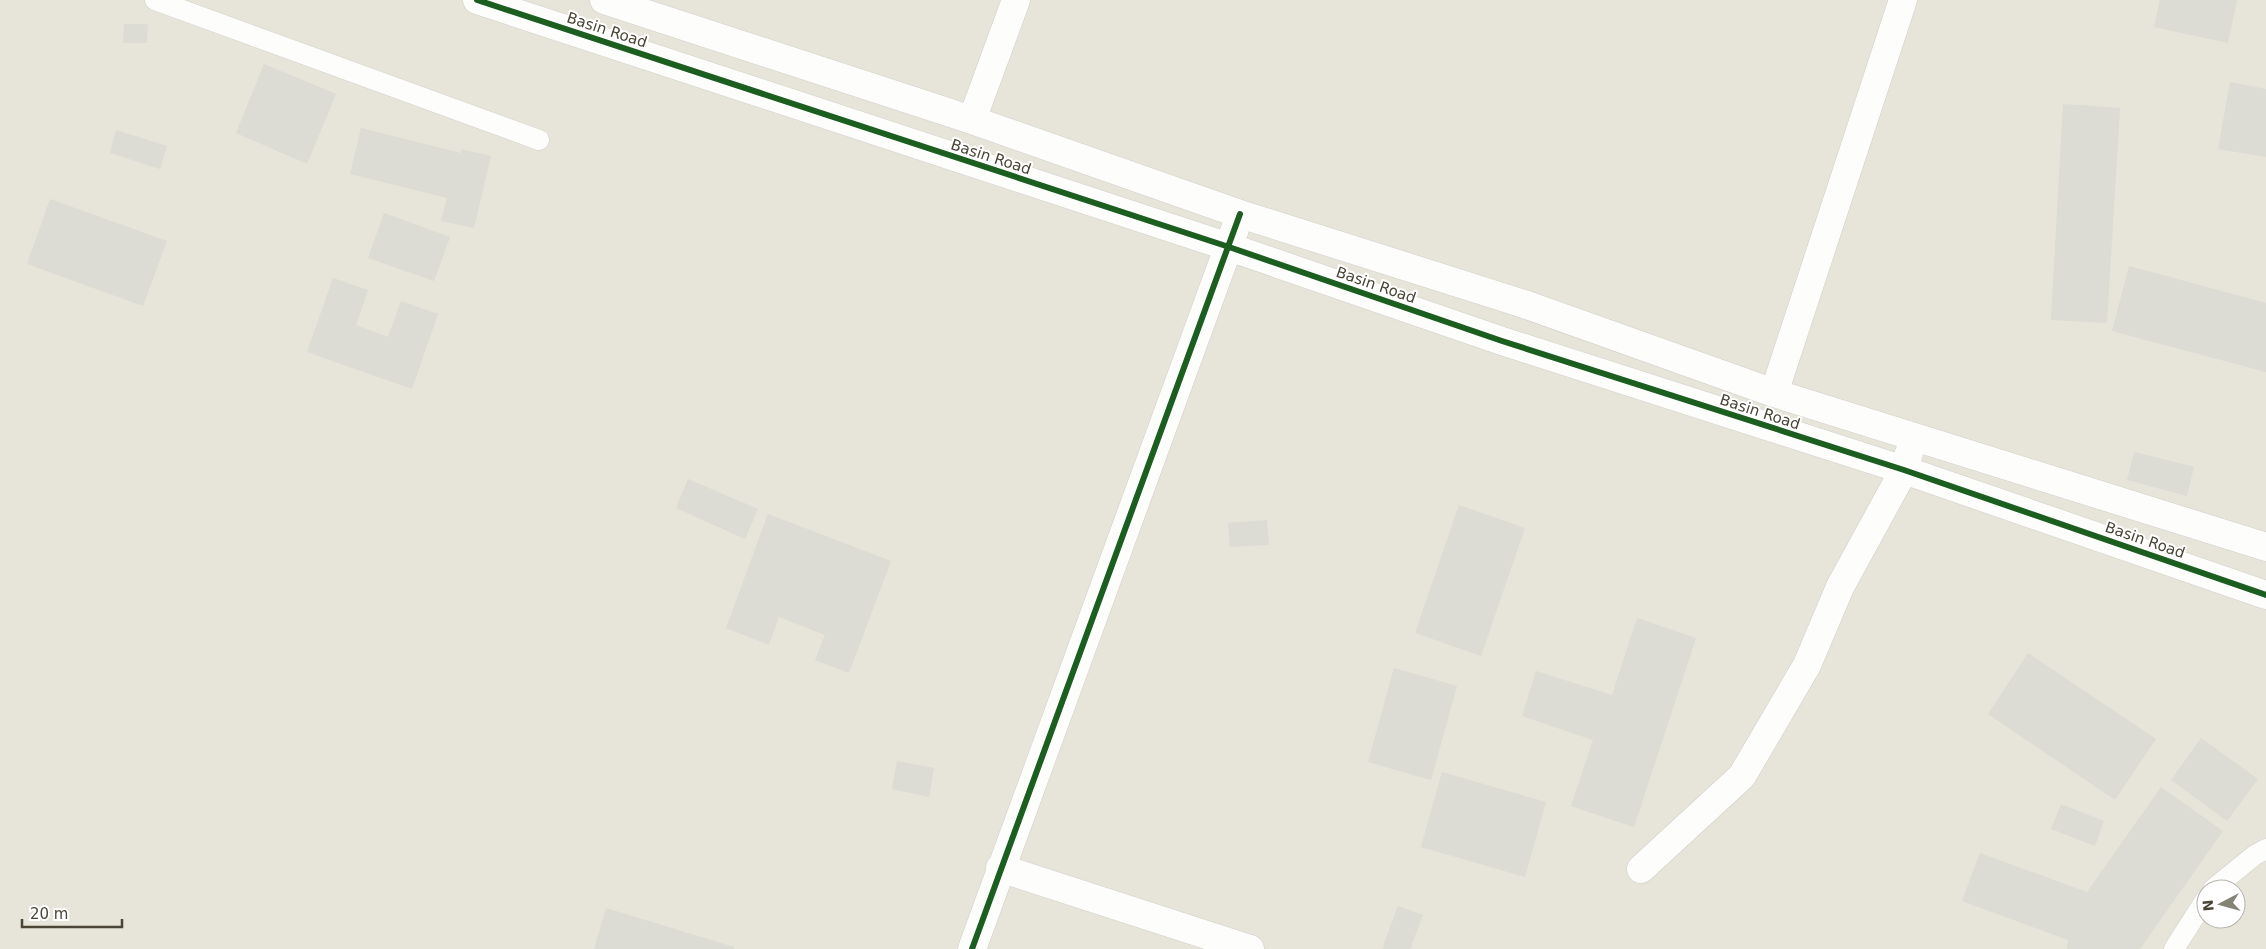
<svg xmlns="http://www.w3.org/2000/svg" width="2266" height="949" viewBox="0 0 2266 949" font-family="'DejaVu Sans',sans-serif">
  <rect width="100%" height="100%" fill="#f3f2ec"/>
  <path fill="#e7e4d9" fill-rule="evenodd" d="M0,0H2266V949H0ZM2206,889H2236V919H2206Z"/>
  <path fill="#dcdbd4" d="M2160,0H2237L2228,43L2154,27Z
    M124,24H148L147,43H123Z
    M264,64L336,94L307,164L236,133Z
    M2230,82L2266,89V157L2218,149Z
    M2063,104L2120,108L2107,323L2051,320Z
    M361,128L461,153V149L491,156L474,228L441,221L447,198L350,174Z
    M116,130L167,146L160,169L110,153Z
    M50,199L167,241L143,306L27,264Z
    M384,213L450,237L434,281L368,258Z
    M2129,266L2266,303V372L2112,331Z
    M333,278L368,290L356,325L388,337L401,301L438,314L412,389L307,352Z
    M2134,452L2194,467L2187,496L2127,480Z
    M688,479L758,509L745,539L676,508Z
    M1459,505L1525,528L1481,656L1415,633Z
    M768,514L891,561L849,673L815,660L825,635L779,617L769,645L726,628Z
    M1267,520L1269,545L1230,547L1228,523Z
    M1637,618L1696,638L1634,827L1571,806L1593,740L1522,716L1536,671L1612,695Z
    M2028,653L2156,739L2115,800L1988,714Z
    M1394,668L1457,686L1431,780L1368,762Z
    M2201,738L2258,779L2227,821L2171,780Z
    M897,761L934,768L929,797L892,789Z
    M1442,772L1546,802L1525,877L1421,847Z
    M2161,787L2223,831L2140,949H2067L2068,940L1962,901L1980,853L2087,892Z
    M2061,804L2104,821L2095,846L2051,829Z
    M1398,906L1423,915L1410,949H1382Z
    M606,908L734,947V949H594Z"/>
  <g fill="none" stroke-linecap="round" stroke-linejoin="round">
    <defs>
      <path id="lane" d="M155,0L539,140
        M2213,889L2255,855L2266,849
        M2174,949L2206,899"/>
      <path id="street" d="M477,0L1229,247L1502,341L1904,470L2266,595
        M604,0L972,120L1240,214L1524,304L1774,393L2266,547
        M972,120L1016,0
        M1774,393L1903,0
        M1000,868L1250,949
        M1641,869L1742,776L1807,665L1840,587L1904,470L1909,453
        M972,949L1235,229"/>
    </defs>
    <use href="#lane" stroke="#d1cfc9" stroke-width="21"/>
    <use href="#street" stroke="#d1cfc9" stroke-width="29"/>
    <use href="#lane" stroke="#fdfdfc" stroke-width="20"/>
    <use href="#street" stroke="#fdfdfc" stroke-width="28"/>
    <defs>
      <path id="cycleway" d="M477,0L1229,247L1502,341L1904,470L2266,595
        M972,949L1240,214"/>
    </defs>
    <use href="#cycleway" stroke="#fff" stroke-width="9"/>
    <use href="#cycleway" stroke="#1b5e20" stroke-width="6"/>
  </g>
  <g text-anchor="middle" stroke-width="4" stroke-linejoin="round" paint-order="stroke">
    <g font-size="15" fill="#4a4536" stroke="#fff">
      <text transform="translate(607 30) rotate(18)" y="5">Basin Road</text>
      <text transform="translate(991 157) rotate(18)" y="5">Basin Road</text>
      <text transform="translate(1376 285) rotate(19)" y="5">Basin Road</text>
      <text transform="translate(1760 412) rotate(18)" y="5">Basin Road</text>
      <text transform="translate(2145 540) rotate(19)" y="5">Basin Road</text>
    </g>
  </g>
  <g transform="translate(2221 904) rotate(264)"><circle r="24" fill="#ffffff" stroke="#b7b5af"/>
  <path d="M0-4L9 19L0 12L-9 19Z" fill="#858276"/>
  <text y="-8" font-size="14" font-weight="bold" text-anchor="middle" fill="#4a4536">N</text>
  </g>
  <path d="M22 919v8h100v-8" fill="none" stroke="#4a4536" stroke-width="2.5"/>
  <text x="30" y="919" font-size="15" fill="#4a4536" stroke="#ffffff" stroke-width="4" paint-order="stroke">20 m</text>
</svg>
